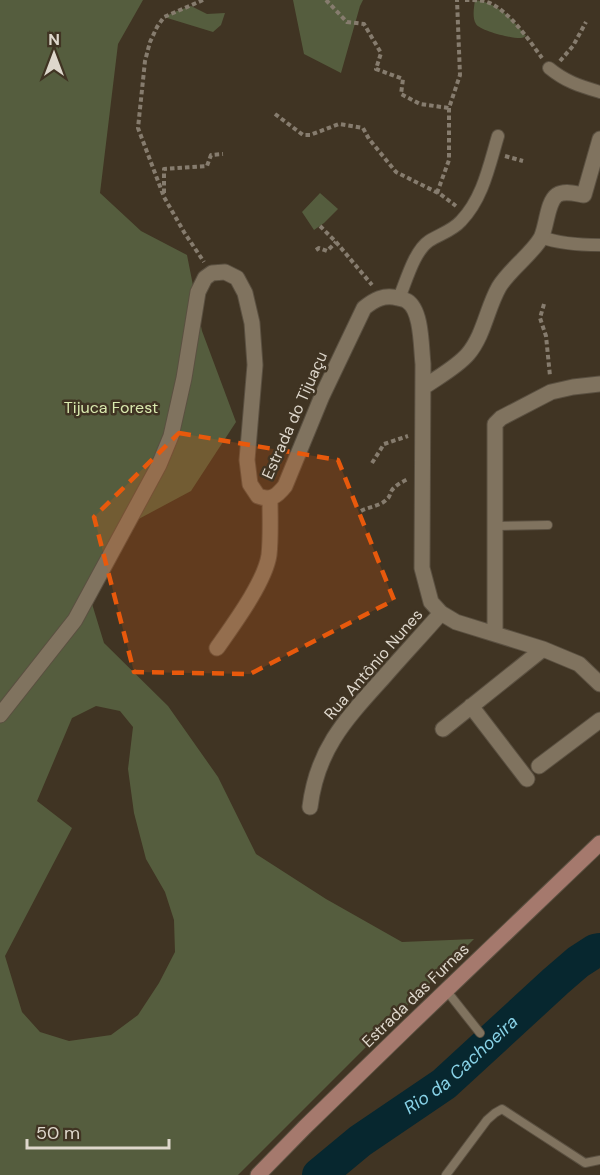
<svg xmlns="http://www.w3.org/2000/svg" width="600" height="1175" viewBox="0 0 600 1175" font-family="'DM Sans',sans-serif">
  <rect width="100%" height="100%" fill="#403423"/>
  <path fill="#555d3e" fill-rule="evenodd" d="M0,0H143L118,44L100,193L141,231L187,255L202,331L236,422L191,491L120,529L89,594L104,643L168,706L218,777L256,854L326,899L402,942L474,939L238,1175H0ZM96,706L120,711L133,727L128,769L134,813L146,859L165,892L174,920L175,952L159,983L138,1015L111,1035L69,1041L40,1032L22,1012L5,956L72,828L37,801L72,718Z
    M293,0H363L360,6L341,73L304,54Z
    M475,0C498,3 511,18 526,36C524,37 523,38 521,38C514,39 480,31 476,24C472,18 474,7 475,0Z
    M191,6L207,14L225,13L221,25L213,32L164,17L177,11Z
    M320,193L338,209L324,223L314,230L302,212Z"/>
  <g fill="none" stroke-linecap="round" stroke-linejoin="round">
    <path stroke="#07272f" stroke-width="34" id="s1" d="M319,1175L360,1141L444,1084L556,981L578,962L595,951L600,950"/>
    <defs>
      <path id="service" d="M495,526L548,525
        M446,990L480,1033
        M446,1175L487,1120L495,1113L502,1109L585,1163L600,1160"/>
      <path id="pedestrian" d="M549,68C566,82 580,86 600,92
        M541,237C560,244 580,245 600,245
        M399,298C406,282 414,251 429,241C440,234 452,231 461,221C483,198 489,166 498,136"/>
      <path id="minor" d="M424,387C438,377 457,367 468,354C484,335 487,308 499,287C509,270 532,254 541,238C547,226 547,202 557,195C565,190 576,194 584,195L600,139
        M495,634V424L501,418L551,392L573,387L600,384
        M217,648C233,625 265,582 269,555C271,537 270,517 270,499
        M471,706L527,779
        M0,715L75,620L159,465L171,436L184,378L198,292L205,278L212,273L225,272L237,278L245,293L252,323L255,365L247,460L250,484L258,496C271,501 277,496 285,486L322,396L364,308C374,300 384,294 398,298C401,299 404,299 407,301C422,310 421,347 423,364L422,568L431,602L441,613L456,622L543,649L579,664L600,684
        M443,729L543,649
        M539,766L600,720
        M310,807C317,749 346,719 383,678C402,656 422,635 441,613"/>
      <path id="secondary" d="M258,1175L305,1127L410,1025L600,843"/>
    </defs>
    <use href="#service" stroke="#5a5041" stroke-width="10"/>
    <use href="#pedestrian" stroke="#5a5041" stroke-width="14"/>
    <use href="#minor" stroke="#5a5041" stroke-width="17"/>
    <use href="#secondary" stroke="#5a5041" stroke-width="17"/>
    <path stroke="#867c6e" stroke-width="4" stroke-dasharray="4.5 3" stroke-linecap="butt" d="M203,0L164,17L157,27L150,42L145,61L138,128L164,197L184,232L204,262
      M326,0L347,22L364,24L381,53L376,69L403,79L401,94L420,104L449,108
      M465,0C471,0 479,0 484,1C507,7 529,40 542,58
      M560,61L573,46L586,22
      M275,114L303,135H310L339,124L363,128L369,139L396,172L440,194L456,206
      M505,156L523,161
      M164,193V169L207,166L211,155L223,154
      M437,193L449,160V108L460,75L457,0
      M320,226L336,242L372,285
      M316,250L319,248L327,251L336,242
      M544,304L540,318L546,336L550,376
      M372,463L384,444L408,436
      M361,511C368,507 381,506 387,499C390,497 390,493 392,490C396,485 402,482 408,479"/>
    <use href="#service" stroke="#80735f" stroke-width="8"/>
    <use href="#pedestrian" stroke="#80735f" stroke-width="12"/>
    <use href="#minor" stroke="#80735f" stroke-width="15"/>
    <use href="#secondary" stroke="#a5796d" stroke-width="15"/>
  </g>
  <path fill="#e8590c" fill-opacity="0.2" stroke="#e8590c" stroke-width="4.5" stroke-dasharray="12 8" stroke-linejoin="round" d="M179,433L338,460L394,600L250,674L134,672L94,517Z"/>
  <g text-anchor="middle" stroke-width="5" stroke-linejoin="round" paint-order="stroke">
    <g font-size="16" fill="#daeaaf" stroke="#403423">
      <text x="111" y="413">Tijuca Forest</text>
    </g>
    <g font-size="16" fill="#ded7cc" stroke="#403423">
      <text transform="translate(294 415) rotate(-66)" y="6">Estrada do Tijuaçu</text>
      <text transform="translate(373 664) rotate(-49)" y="6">Rua Antônio Nunes</text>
      <text transform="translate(415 995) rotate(-44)" y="6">Estrada das Furnas</text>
    </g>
    <g font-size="18" font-style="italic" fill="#88d2e7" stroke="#403423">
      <text dy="6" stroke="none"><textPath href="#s1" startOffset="180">Rio da Cachoeira</textPath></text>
    </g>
  </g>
  <g transform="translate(54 54)" stroke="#403423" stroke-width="4.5" paint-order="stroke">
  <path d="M0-4.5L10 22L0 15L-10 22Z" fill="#ded7cc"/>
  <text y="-9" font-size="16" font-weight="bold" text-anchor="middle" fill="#ded7cc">N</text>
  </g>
  <path d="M27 1139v9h142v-9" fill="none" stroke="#ded7cc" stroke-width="3"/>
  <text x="36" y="1139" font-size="18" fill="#ded7cc" stroke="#403423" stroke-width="4.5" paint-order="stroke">50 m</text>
</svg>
